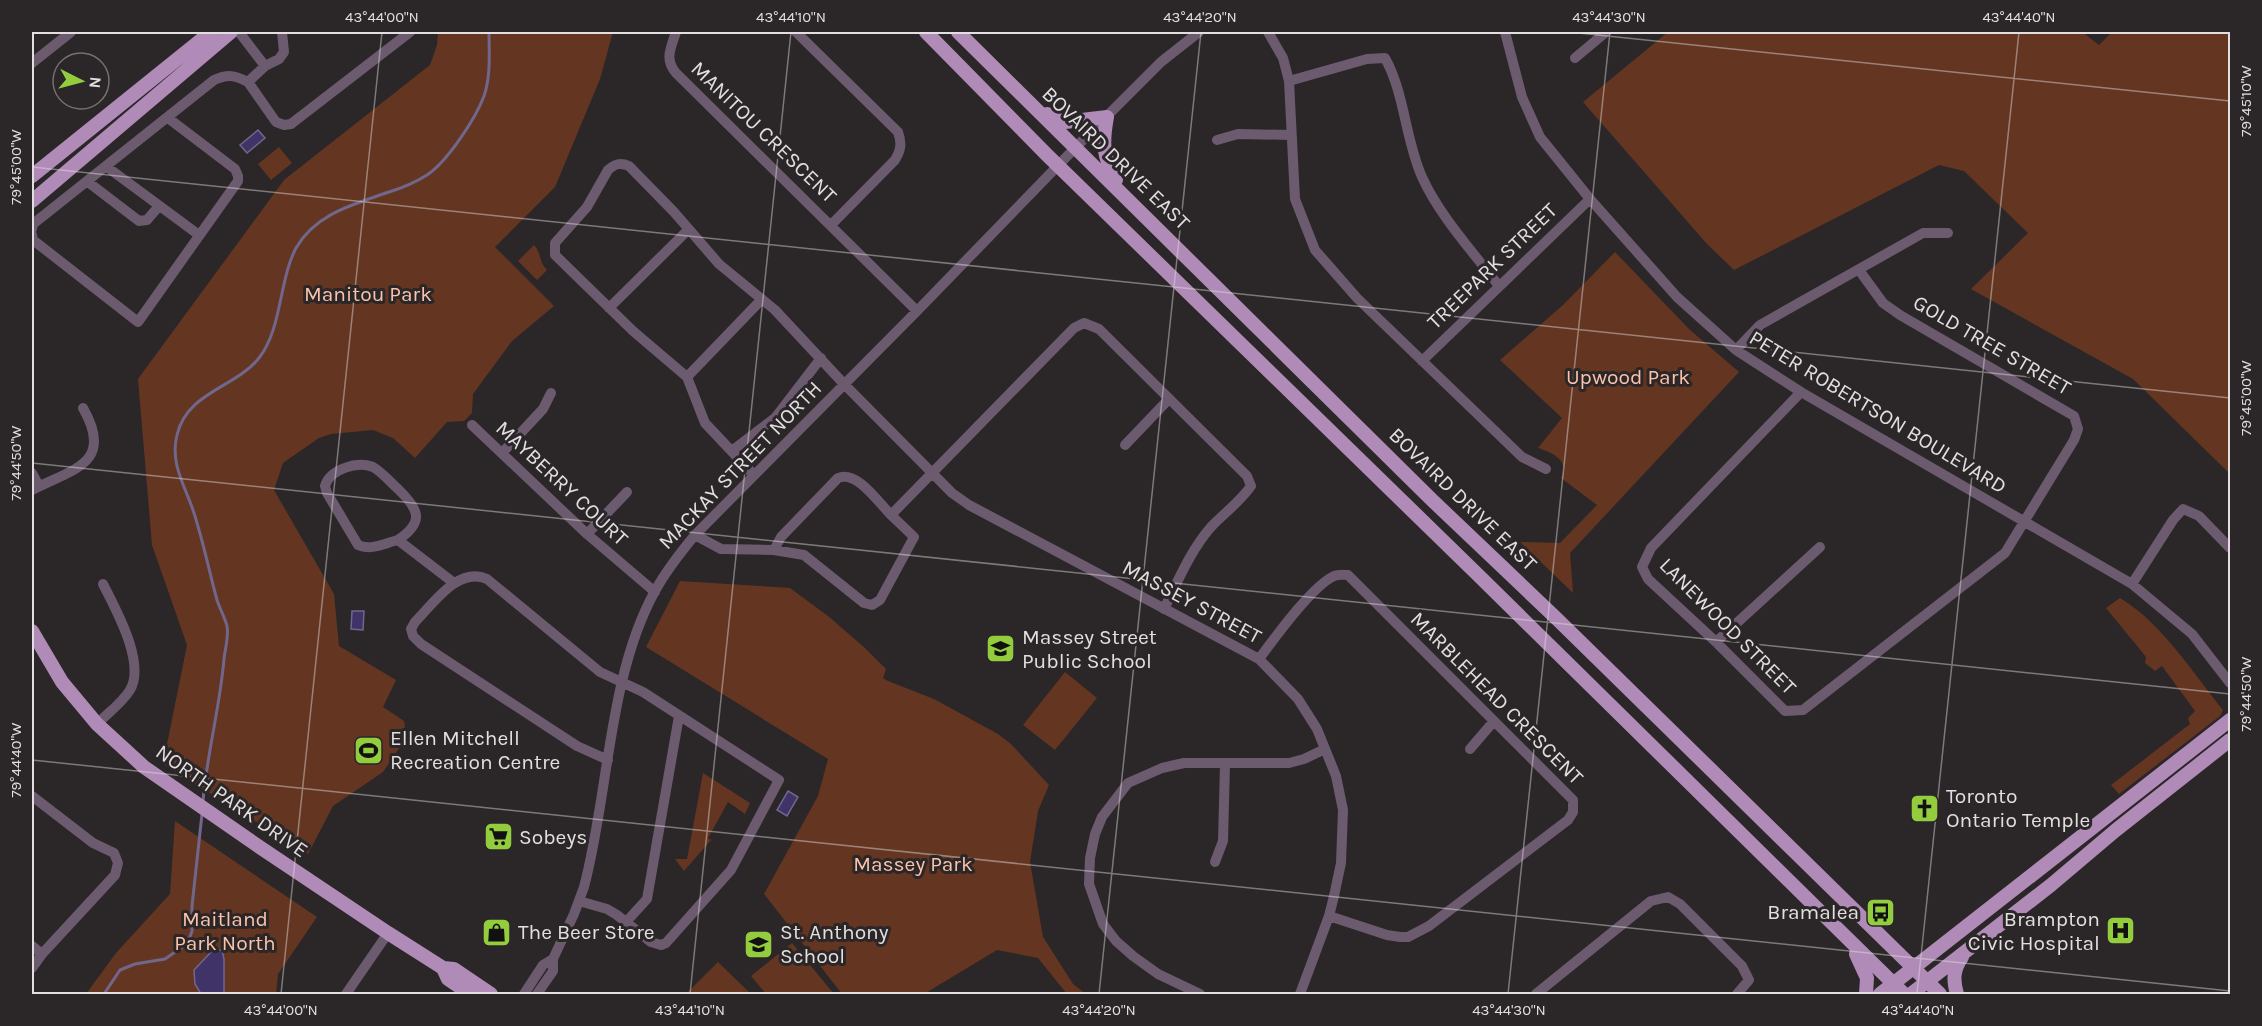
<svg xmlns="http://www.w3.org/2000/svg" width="2262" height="1026" viewBox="0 0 2262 1026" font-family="Karla,sans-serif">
  <rect width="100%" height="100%" fill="#2b2628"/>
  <path fill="#643621" d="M438,32H613L600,79L555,187L495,247L554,306L512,341L473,394L472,413L464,421L447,422L415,458L393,438L373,430L331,434L319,438L283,463L274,490L334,594L339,646L396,680L383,707L404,721L406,738L383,772L333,806L308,854L163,764L187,645L152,545L138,379L284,180L430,65L437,45Z
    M1668,32H2082L2099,45L2112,32H2230V474L2133,379L1971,289L2028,233L1964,171L1939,165L1734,270L1707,244L1583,102Z
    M279,147L292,163L271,180L258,164Z
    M534,245C541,252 539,262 547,270L537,280L518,261Z
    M1615,252L1689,329L1739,372L1570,553L1573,593L1520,542L1560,543L1597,505L1561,478C1570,460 1553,453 1538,448L1562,418L1500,360L1563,305Z
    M680,581L790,588L828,616L865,648L886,669L883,678L888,681L934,699L998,734L1011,744L1049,785L1038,811L1030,862L1043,937L1073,984L1086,994H1067L1038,958L997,950L924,994H842L764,894L818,796L828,759L646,647Z
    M2120,598C2162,623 2192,672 2223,710L2220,716L2119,794L2111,785L2190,724L2188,718L2195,711L2162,666L2155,671L2145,663L2146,657L2106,608Z
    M1065,672L1097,698L1055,750L1023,725Z
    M703,773L750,803L745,814L728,802L708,838L711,840L684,871L675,859H687Z
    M175,821L317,917L278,974L276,994H86L116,953L170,894Z
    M792,943L834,994H766L751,976Z
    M718,962L751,994H723L720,992L717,994H686Z"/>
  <path fill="#403368" stroke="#71678c" stroke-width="1.5" d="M258,130L265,138L247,153L240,145Z
    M352,611H364L363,630L351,629Z
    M788,791L798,797L787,816L777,810Z
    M213,950H222L224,959V994H201L195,984L194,970Z"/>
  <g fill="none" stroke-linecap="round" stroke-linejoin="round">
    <path stroke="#71678c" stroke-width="3" d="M203,801C207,753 220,707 224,659C225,649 229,636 227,626C225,618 220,609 217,600C209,571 203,540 193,510C184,484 170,463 177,435C187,392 235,388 259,358C282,329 279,280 296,248C316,213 355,204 389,192C402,188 416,182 427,175C447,162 476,118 484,96C491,76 489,52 489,32
      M104,994L120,970L135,964L165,959L188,943L192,931V906L202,814"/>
    <path stroke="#6c5a6f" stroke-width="10" d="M239,32L265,66
      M282,32L284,52L279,59L265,66L248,82L276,122L284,125L291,124L410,32
      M676,32C671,48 664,59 676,73L917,311
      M796,32L898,132C902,143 901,150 895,160L831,225
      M1268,32L1283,58L1289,81L1295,199L1315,250L1357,298L1522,457L1546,469
      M1505,32L1522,97L1540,137L1590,199L1677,297L1736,350L1801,392L2132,584L2192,634L2230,683
      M1575,58L1606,32
      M32,63L71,32
      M1289,81L1367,59L1385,58C1405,94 1405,139 1422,177C1439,215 1473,252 1499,286
      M1217,140L1238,134L1291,135
      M107,167L199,235
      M88,182L139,221L147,220L159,206
      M32,229L33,224L214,80C228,74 234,75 248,82
      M32,235L33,240L138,322L238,181V176L235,169L168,118
      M609,308L688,230
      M1736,350L1760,325L1923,233H1948
      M1422,361L1590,199
      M687,377L762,299
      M1801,392L1651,548L1642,567L1648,579L1716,642L1785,711L1803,710L2005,553L2074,440L2078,429L2074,416L1900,315L1883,303L1859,270
      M472,425L587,534L655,592
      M1125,445L1168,400
      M733,450L775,418L821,358
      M502,453L543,409L551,393
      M32,473L39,486
      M754,475L705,423L687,377L633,331L555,255V243L587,207L608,170C615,164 620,162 629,166L674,212L719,264L775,310L844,384L952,493L969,505L1259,659L1298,699L1317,729L1336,776L1343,810L1341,863L1334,896L1329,916L1300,994
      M32,490C72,469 115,464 83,408
      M587,534L627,492
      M695,535L721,549L774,550L804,555L864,603L872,605L880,600L914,537L891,515L1074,328L1084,323L1099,329L1247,476L1251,486C1240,502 1224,513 1211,527C1190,551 1178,581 1164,609
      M398,540C385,543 371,551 358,545L327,493L325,486C330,469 357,461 373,467C382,472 390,482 398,489C419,509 425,522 398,540L454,583
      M774,550L781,537L838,478C857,470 878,502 891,515
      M2132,584L2173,520L2183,509L2199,516L2230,548
      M1716,642L1820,547
      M1259,659C1274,639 1312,586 1334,576C1339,574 1343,575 1348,575L1573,800V812L1568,820L1429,926L1408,937H1400L1387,935L1329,916
      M97,724C108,713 122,703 130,690C146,663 116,610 103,584
      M1470,749L1494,721
      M32,796L93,843L114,853L118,863L115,875L42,954L32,968
      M1215,862L1223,841L1225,764
      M579,901L607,909L617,915L651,942L661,945L666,943L731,870L779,780L643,692L600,672L487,579C458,566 433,604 415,622L411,629L413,636L421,644L577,746L608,760
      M626,922L647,899L679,716
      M32,946L42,954
      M346,994L388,933
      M524,994L543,965L553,959
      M537,994L553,971V959L574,914L584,887C609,793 608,676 655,591C666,571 680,553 695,535L917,311L1076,147L1161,62L1199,32
      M1200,994L1158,974L1133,956L1116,941L1103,924L1089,884L1090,858L1095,834L1102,817L1128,783L1162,768L1184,763H1289L1304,759L1325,749
      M1536,994L1651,901L1668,897L1680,904L1742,966L1749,980L1737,994"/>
    <path stroke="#b08bb7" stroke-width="14" d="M926,32L1047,155L1475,572L1904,994
      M958,32L1433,501L1556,618L1940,994
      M1047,114L1065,122L1107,117C1102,144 1103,156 1116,180
      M32,176L211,32
      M32,201L231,32
      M32,631L62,682L97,724L144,767L261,848L388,933L443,968L454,969L491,994
      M1856,954L1867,978L1866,994
      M443,968L448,979L470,994
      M1880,994L2230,720
      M1911,994L2051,885L2116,830L2230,740
      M1957,994C1953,980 1953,970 1962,957"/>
  </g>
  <path fill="none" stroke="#e3dfe1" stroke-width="1.5" stroke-opacity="0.45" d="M1569,32L2230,101M32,167L2230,398M32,463L2230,694M32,760L2230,991M281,994L382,32M690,994L791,32M1099,994L1201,32M1508,994L1610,32M1917,994L2019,32"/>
  <defs>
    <symbol id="school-square" viewBox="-11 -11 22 22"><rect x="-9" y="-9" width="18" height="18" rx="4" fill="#93cd3d" stroke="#2b2628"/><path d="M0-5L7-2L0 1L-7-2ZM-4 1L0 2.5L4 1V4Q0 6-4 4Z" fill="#111"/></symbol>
    <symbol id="stadium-square" viewBox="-11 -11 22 22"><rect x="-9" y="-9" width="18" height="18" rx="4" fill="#93cd3d" stroke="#2b2628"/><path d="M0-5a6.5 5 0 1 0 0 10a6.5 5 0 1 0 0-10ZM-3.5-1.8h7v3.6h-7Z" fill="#111"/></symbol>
    <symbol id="church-square" viewBox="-11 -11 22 22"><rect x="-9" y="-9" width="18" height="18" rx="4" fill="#93cd3d" stroke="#2b2628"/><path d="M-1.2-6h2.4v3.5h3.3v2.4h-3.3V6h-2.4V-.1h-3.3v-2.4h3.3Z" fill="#111"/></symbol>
    <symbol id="supermarket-square" viewBox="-11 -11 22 22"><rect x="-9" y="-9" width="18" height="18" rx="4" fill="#93cd3d" stroke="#2b2628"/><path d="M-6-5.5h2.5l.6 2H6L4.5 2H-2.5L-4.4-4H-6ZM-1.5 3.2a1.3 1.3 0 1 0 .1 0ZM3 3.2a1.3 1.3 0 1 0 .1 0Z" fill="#111"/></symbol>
    <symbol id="bus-square" viewBox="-11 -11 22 22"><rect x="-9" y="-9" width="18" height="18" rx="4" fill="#93cd3d" stroke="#2b2628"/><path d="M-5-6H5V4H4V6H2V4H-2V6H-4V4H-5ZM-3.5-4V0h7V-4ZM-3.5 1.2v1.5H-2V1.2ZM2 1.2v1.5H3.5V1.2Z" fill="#111"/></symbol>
    <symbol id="hospital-square" viewBox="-11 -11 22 22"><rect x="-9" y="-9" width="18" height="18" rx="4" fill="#93cd3d" stroke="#2b2628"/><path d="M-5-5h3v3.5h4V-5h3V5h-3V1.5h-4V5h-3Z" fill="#111"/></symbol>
    <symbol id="shop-square" viewBox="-11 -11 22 22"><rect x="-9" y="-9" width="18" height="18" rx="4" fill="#93cd3d" stroke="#2b2628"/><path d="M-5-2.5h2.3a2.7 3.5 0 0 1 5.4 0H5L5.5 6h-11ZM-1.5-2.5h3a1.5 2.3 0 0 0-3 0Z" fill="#111"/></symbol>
  </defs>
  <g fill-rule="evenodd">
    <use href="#school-square" x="984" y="632" width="33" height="33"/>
    <use href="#stadium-square" x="352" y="734" width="33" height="33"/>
    <use href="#church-square" x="1908" y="792" width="33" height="33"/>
    <use href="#supermarket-square" x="482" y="820" width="33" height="33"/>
    <use href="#bus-square" x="1864" y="896" width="33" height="33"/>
    <use href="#hospital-square" x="2104" y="914" width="33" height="33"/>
    <use href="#shop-square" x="480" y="916" width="33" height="33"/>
    <use href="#school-square" x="742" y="928" width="33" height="33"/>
  </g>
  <g text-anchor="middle" stroke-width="6" stroke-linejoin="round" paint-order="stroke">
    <g font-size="21" fill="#e3dfe1" stroke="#2b2628">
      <text transform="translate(764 132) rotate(44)" y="7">MANITOU CRESCENT</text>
      <text transform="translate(1116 158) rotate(44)" y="7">BOVAIRD DRIVE EAST</text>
      <text transform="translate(1492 266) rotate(-44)" y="7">TREEPARK STREET</text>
      <text transform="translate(1992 345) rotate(30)" y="7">GOLD TREE STREET</text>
      <text transform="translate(1878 412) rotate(31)" y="7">PETER ROBERTSON BOULEVARD</text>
      <text transform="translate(740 465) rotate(-46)" y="7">MACKAY STREET NORTH</text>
      <text transform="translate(562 483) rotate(43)" y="7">MAYBERRY COURT</text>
      <text transform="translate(1463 499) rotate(44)" y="7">BOVAIRD DRIVE EAST</text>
      <text transform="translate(1192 602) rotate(28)" y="7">MASSEY STREET</text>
      <text transform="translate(1728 626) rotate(45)" y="7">LANEWOOD STREET</text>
      <text transform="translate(1497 698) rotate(45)" y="7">MARBLEHEAD CRESCENT</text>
      <text transform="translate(232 801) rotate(35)" y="7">NORTH PARK DRIVE</text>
    </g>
    <g font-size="21" fill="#fac3aa" stroke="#2b2628">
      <text x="368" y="301">Manitou Park</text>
      <text x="1628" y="384">Upwood Park</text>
      <text x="913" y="871">Massey Park</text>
      <text x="225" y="926">Maitland<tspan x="225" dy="24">Park North</tspan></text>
    </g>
    <g font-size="21" fill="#e3dfe1" stroke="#2b2628" text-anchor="start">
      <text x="1022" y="644">Massey Street<tspan x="1022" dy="24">Public School</tspan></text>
      <text x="390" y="745">Ellen Mitchell<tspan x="390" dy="24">Recreation Centre</tspan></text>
      <text x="1946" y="803">Toronto<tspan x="1946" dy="24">Ontario Temple</tspan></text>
      <text x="519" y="844">Sobeys</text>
      <text x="1859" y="919" text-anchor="end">Bramalea</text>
      <text x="2100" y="926" text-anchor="end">Brampton<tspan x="2100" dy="24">Civic Hospital</tspan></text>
      <text x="518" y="939">The Beer Store</text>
      <text x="780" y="939">St. Anthony<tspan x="780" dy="24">School</tspan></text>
    </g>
  </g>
  <rect width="2262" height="1026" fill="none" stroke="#2b2628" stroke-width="66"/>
  <g transform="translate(81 81) rotate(96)"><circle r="28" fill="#2b2628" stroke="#757072" stroke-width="1.5"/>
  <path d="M0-4.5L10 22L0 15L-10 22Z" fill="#93cd3d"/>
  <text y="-9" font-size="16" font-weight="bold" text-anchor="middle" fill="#e3dfe1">N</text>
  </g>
  <rect x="33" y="33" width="2196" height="960" fill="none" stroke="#e3dfe1" stroke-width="2"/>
  <g font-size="15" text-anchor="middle" fill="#e3dfe1">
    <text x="382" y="22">43°44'00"N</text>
    <text x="791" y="22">43°44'10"N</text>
    <text x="1200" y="22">43°44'20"N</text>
    <text x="1609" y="22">43°44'30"N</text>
    <text x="2019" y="22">43°44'40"N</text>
    <text transform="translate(2246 101) rotate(-90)" y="5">79°45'10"W</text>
    <text transform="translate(16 167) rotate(-90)" y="5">79°45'00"W</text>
    <text transform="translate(2246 398) rotate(-90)" y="5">79°45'00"W</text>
    <text transform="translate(16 463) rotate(-90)" y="5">79°44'50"W</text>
    <text transform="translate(2246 694) rotate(-90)" y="5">79°44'50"W</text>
    <text transform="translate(16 760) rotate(-90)" y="5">79°44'40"W</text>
    <text x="281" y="1015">43°44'00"N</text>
    <text x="690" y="1015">43°44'10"N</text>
    <text x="1099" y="1015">43°44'20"N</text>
    <text x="1509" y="1015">43°44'30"N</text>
    <text x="1918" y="1015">43°44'40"N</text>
  </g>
</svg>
